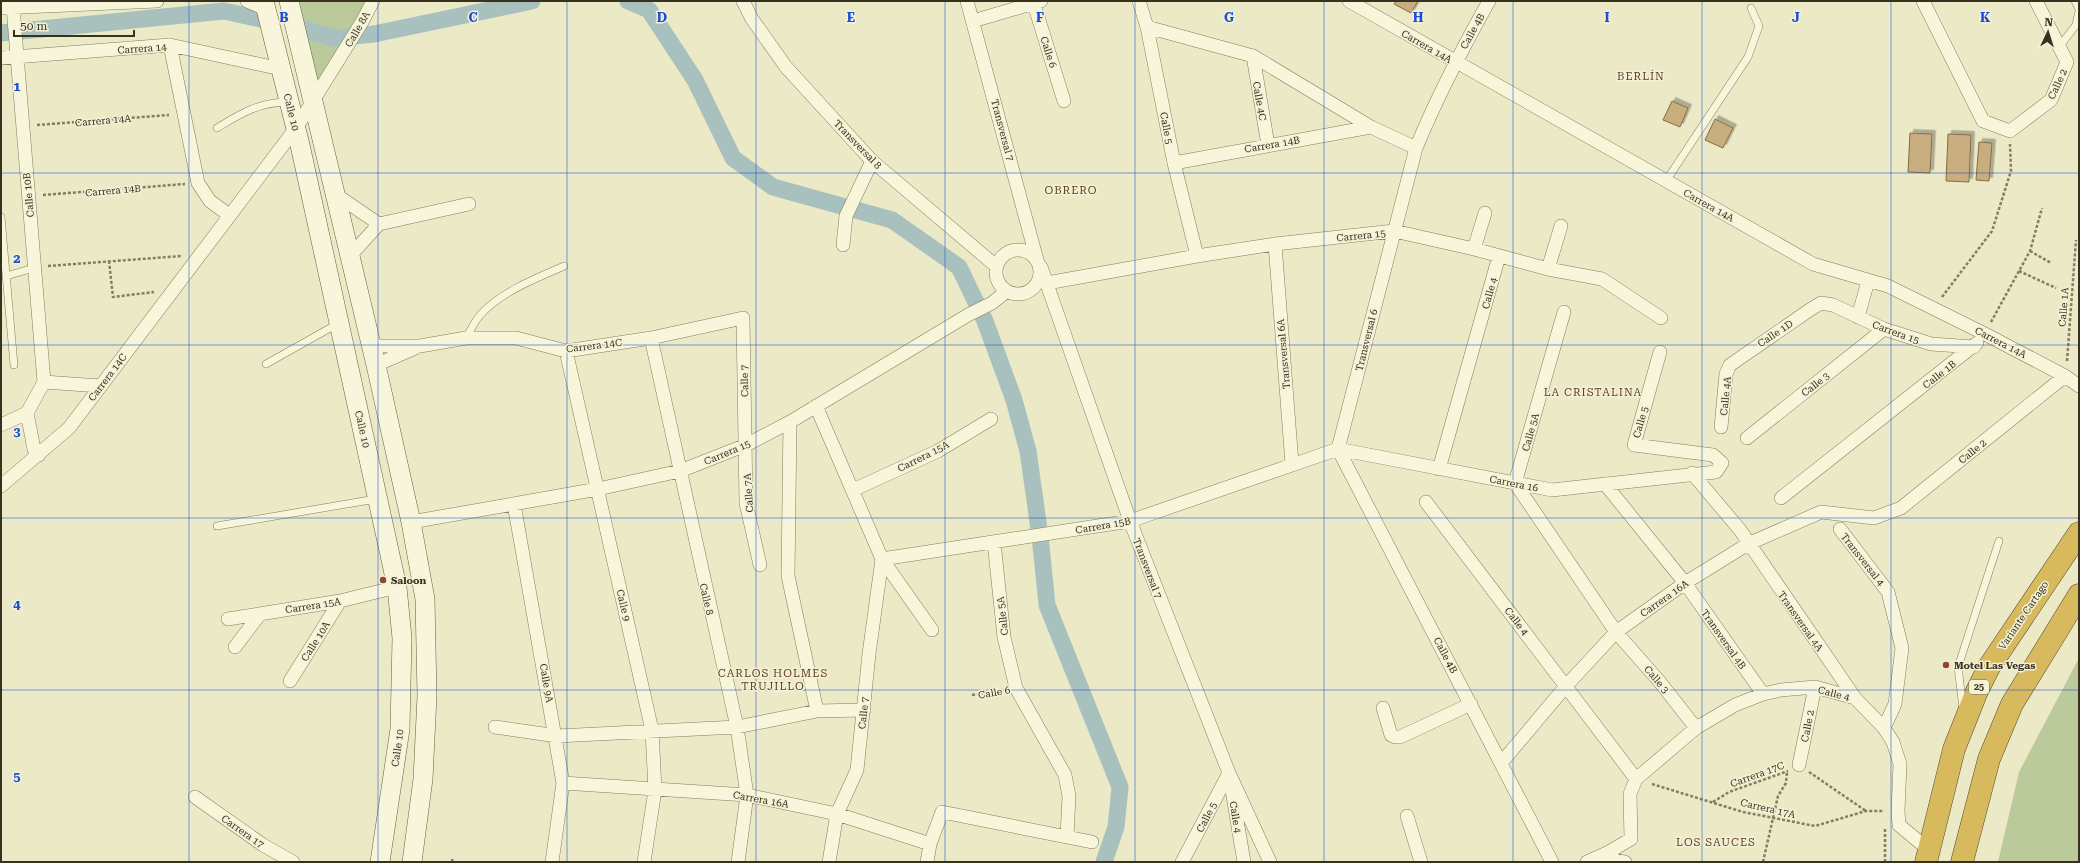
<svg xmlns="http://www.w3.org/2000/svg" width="2080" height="863" viewBox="0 0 2080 863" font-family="'Roboto Serif',serif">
  <defs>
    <filter id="shadow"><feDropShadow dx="3.5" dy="-3.5" stdDeviation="0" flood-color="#0004"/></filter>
  </defs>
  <rect width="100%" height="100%" fill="#ece9c7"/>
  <path fill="#baca9b" d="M293,1H367L315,91Z
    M2079,658V862H1998L2019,772Z"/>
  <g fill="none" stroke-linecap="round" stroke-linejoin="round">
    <path stroke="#a8c0be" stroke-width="17" d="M628,1L649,10L695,80L733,158L773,187L892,220L959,267L985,321L1014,400L1028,451L1040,536L1047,605L1120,787L1116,827L1104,862
      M303,29L334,38L374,34L532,1
      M1,33L224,11L265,20"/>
  </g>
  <path fill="#c8ad7f" stroke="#856b44" filter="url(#shadow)" d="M1396,1H1418L1411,13L1394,4Z
    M1672,101L1688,108L1680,127L1663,120Z
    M1715,119L1733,128L1723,148L1705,140Z
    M1910,133L1932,134L1930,173L1908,172Z
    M1948,134L1971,135L1969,182L1946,181Z
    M1979,142L1992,143L1989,181L1976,180Z"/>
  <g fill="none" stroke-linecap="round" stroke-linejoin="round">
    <defs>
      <path id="lane" d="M2075,1L2079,9
        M2059,47L2076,25L2079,11
        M217,128C242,113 259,102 289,102
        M1666,181L1748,57L1759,26L1751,8
        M1,217L14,365
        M6,276L34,268
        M466,338C471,330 476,318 483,312C505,290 537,278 564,266
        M266,364L339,323
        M217,526L376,499
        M1963,708L1958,667L1999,541"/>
      <path id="street" d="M247,1L266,9
        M743,1L752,19L786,67L872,161L996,266
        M967,1L1037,260
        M1139,1L1147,27L1174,163L1197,256
        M1349,1L1813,264L1888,286L1985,334L2065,376L2079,386
        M1923,1L1983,121L2010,131L2051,100L2067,62L2036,1
        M1034,4L1064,101
        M13,7L44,382
        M1,8L157,1
        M973,21L1041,1
        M1147,27L1253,56L1371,127L1416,148
        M170,45L198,183L210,201L229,215
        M1253,56L1268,145
        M1,58L170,45L281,69
        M1174,163L1371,127
        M335,194L379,224
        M1275,244L1292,464
        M843,245L846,216L872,161
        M1474,249L1485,213
        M996 272a22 22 0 1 1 44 0a22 22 0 1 1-44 0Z
        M350,256L379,224L469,204
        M1041,267L1130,521L1229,773L1270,862
        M1548,269L1561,226
        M1047,283L1197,256L1275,244L1394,231L1474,249L1548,269L1602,279L1661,318
        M1858,317L1868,281
        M651,338L737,727L747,795L738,862
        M372,346H420L466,338H516L566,351L651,338L743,318L746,503L760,565
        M566,351L652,730L655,790L644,862
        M376,365L415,348
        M44,382L100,386
        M816,406L882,559L932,630
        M790,422L788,576L817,711
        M1,425L27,413
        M1721,427L1726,374L1730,365L1811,309L1821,303L1833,305L1884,329L1931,344L1974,347
        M1747,438L1884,329
        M1338,449L1416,148C1437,97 1462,49 1489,1
        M1338,449L1552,862
        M39,455L34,449L27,413L44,382
        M1439,469L1499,256
        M1692,473L1740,530L1855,698
        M1515,483L1616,632L1659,681L1696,728
        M1515,483L1564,312
        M1605,484L1685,583L1763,694
        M1,486L69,428L296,128L362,22L373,1
        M853,490L938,451L991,419
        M1781,498L1977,343
        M1426,502L1636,779
        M514,504L563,783L552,862
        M411,522L598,489L680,471L746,445L790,422L968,315L992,303L1007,291
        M1840,529L1888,592L1902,648L1895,704L1884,728
        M994,542L1004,637L1016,688L1065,775L1069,796L1067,837
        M228,619L340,601L397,587
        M235,647L260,614
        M290,681L340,601
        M1383,708L1391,735L1395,737H1400L1471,704
        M495,727L557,736L737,727L817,711L864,710
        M1502,762L1566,686L1616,632L1685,583L1748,544L1821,512L1874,518L1901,508L2065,376
        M1799,765L1815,687
        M563,783L747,795L837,814L930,844
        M1232,790L1244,862
        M195,797L263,845L293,862
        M1407,816L1421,862
        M1607,853L1615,860L1625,862
        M829,862L837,814L857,770L869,654L882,559L1130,521L1338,449L1552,490L1716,472L1722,463L1713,455L1634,445L1660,352
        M927,862L930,844L942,812L1092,842
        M1182,862L1229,773
        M1587,862L1607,853L1631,839L1630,794L1636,779L1696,728L1735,705L1763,694L1781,690L1815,687L1855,698L1884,728L1893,742L1900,764L1898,811L1899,825L1929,850"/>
      <path id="secondary" d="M264,1L300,145L397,587L402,638L400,729L380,862
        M289,1L376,365L411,522L425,599L427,696L423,779L412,862"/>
      <path id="highway" d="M1926,862L1954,749L1977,691L1989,667L2079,533
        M1962,862L1989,759L2012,704L2079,595"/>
    </defs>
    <use href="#lane" stroke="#877c5d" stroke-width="8"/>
    <use href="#street" stroke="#877c5d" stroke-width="14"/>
    <use href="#secondary" stroke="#695d40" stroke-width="20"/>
    <use href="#highway" stroke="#554931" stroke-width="23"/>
    <path stroke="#877c5d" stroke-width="2.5" stroke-dasharray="3 2" stroke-linecap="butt" d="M37,125L169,115
      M43,195L185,184
      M2030,251L2051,263
      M109,261L113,297L154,292
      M48,266L181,256
      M2019,271L2056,288
      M1942,297L1992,231L2011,171L2010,144
      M1991,322L2030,251L2042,208
      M2067,361L2076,240
      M972,695L1002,690
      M1809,772L1866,811
      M1652,784L1743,812L1815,826L1866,811H1884
      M1713,802L1729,792L1788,771
      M452,862L453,857
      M1763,862L1778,796L1786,783L1787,772
      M1885,862V829"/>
    <use href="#lane" stroke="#f7f5da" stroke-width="7"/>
    <use href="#street" stroke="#f7f5da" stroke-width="13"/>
    <use href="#secondary" stroke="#f7f5da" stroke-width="19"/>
    <use href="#highway" stroke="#d6ba5d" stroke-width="22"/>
  </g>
  <path fill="none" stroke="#1d4ed8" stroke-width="1" stroke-opacity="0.55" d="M189,1V862M378,1V862M567,1V862M756,1V862M945,1V862M1135,1V862M1324,1V862M1513,1V862M1702,1V862M1891,1V862M1,173H2079M1,345H2079M1,518H2079M1,690H2079"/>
  <g fill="#934530" stroke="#f4f2d6" stroke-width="1.5">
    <circle cx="383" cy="580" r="4"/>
    <circle cx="1946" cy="665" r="4"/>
  </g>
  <g text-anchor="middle" stroke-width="3" stroke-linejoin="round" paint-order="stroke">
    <rect fill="#f4f2d6" stroke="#706b57" stroke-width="1" x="1969" y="680" width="20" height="14" rx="3"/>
    <g font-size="9" font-weight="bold" fill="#383120">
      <text x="1979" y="690">25</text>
    </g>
    <g font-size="10" fill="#383120" stroke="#f4f2d6">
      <text transform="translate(357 29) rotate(-60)" y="4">Calle 8A</text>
      <text transform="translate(1472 31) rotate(-61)" y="4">Calle 4B</text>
      <text transform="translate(1427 46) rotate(30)" y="4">Carrera 14A</text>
      <text transform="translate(142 48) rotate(-4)" y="4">Carrera 14</text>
      <text transform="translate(1049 52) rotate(72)" y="4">Calle 6</text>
      <text transform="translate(2057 84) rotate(-65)" y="4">Calle 2</text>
      <text transform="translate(1260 101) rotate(80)" y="4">Calle 4C</text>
      <text transform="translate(292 112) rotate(76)" y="4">Calle 10</text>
      <text transform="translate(103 120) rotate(-5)" y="4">Carrera 14A</text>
      <text transform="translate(1167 128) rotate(79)" y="4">Calle 5</text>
      <text transform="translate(1003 130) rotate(75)" y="4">Transversal 7</text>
      <text transform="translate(858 144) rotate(46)" y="4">Transversal 8</text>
      <text transform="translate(1272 144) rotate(-10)" y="4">Carrera 14B</text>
      <text transform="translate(113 190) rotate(-5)" y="4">Carrera 14B</text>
      <text transform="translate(28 195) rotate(-95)" y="4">Calle 10B</text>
      <text transform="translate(1709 205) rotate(29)" y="4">Carrera 14A</text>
      <text transform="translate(1361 235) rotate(-6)" y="4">Carrera 15</text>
      <text transform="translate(1489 293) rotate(-74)" y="4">Calle 4</text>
      <text transform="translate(2063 307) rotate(-86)" y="4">Calle 1A</text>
      <text transform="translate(1896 332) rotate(20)" y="4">Carrera 15</text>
      <text transform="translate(1775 333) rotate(-34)" y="4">Calle 1D</text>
      <text transform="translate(1366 340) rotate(-76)" y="4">Transversal 6</text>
      <text transform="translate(2001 342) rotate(27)" y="4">Carrera 14A</text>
      <text transform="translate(594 345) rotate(-7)" y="4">Carrera 14C</text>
      <text transform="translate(1283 354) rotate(-95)" y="4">Transversal 6A</text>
      <text transform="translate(1939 374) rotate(-38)" y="4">Calle 1B</text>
      <text transform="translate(107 377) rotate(-53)" y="4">Carrera 14C</text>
      <text transform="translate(744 381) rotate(-91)" y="4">Calle 7</text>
      <text transform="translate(1815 384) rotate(-38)" y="4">Calle 3</text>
      <text transform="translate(1725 396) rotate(-84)" y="4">Calle 4A</text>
      <text transform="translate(1640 422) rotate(-74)" y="4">Calle 5</text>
      <text transform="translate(363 429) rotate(77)" y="4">Calle 10</text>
      <text transform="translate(1530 432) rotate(-74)" y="4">Calle 5A</text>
      <text transform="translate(1972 451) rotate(-39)" y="4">Calle 2</text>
      <text transform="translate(727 452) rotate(-23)" y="4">Carrera 15</text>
      <text transform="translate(923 456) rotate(-27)" y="4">Carrera 15A</text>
      <text transform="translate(1514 483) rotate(11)" y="4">Carrera 16</text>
      <text transform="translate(748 493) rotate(-94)" y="4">Calle 7A</text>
      <text transform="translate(1103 525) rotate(-10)" y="4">Carrera 15B</text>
      <text transform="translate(1863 559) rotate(52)" y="4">Transversal 4</text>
      <text transform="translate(1148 568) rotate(69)" y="4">Transversal 7</text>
      <text transform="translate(1664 598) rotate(-35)" y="4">Carrera 16A</text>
      <text transform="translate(707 599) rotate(77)" y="4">Calle 8</text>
      <text transform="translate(313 605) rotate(-9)" y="4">Carrera 15A</text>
      <text transform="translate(624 605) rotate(77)" y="4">Calle 9</text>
      <text transform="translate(2023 615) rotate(-56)" y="4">Variante Cartago</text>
      <text transform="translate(1002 616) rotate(-97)" y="4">Calle 5A</text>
      <text transform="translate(1517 621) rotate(53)" y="4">Calle 4</text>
      <text transform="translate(1801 621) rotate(55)" y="4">Transversal 4A</text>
      <text transform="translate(1724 639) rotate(55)" y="4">Transversal 4B</text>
      <text transform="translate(315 641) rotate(-58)" y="4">Calle 10A</text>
      <text transform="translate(1446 655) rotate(62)" y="4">Calle 4B</text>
      <text transform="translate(1657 679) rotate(50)" y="4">Calle 3</text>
      <text transform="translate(547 683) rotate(80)" y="4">Calle 9A</text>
      <text transform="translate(994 692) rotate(-10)" y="4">Calle 6</text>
      <text transform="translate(1834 693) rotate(15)" y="4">Calle 4</text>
      <text transform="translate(863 713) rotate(-84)" y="4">Calle 7</text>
      <text transform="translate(1807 726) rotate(-79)" y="4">Calle 2</text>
      <text transform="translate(397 748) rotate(-82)" y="4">Calle 10</text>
      <text transform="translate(1757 774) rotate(-20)" y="4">Carrera 17C</text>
      <text transform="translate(761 799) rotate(10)" y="4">Carrera 16A</text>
      <text transform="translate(1768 808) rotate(13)" y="4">Carrera 17A</text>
      <text transform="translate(1206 817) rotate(-63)" y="4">Calle 5</text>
      <text transform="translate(1236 817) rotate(81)" y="4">Calle 4</text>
      <text transform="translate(243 831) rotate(35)" y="4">Carrera 17</text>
    </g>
    <g font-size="10" font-weight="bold" fill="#383120" stroke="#f4f2d6" text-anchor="start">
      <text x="391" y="584">Saloon</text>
      <text x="1954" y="669">Motel Las Vegas</text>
    </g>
    <g font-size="11" letter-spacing="1" fill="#623d22" stroke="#f4f2d6">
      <text x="1641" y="80">BERLÍN</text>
      <text x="1071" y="194">OBRERO</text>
      <text x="1593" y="396">LA CRISTALINA</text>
      <text x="773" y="677">CARLOS HOLMES<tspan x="773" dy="13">TRUJILLO</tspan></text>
      <text x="1716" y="846">LOS SAUCES</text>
    </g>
  </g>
  <g font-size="13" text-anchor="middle" font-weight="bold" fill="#1d4ed8" stroke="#f4f2d6" stroke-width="3" stroke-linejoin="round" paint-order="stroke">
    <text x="284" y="22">B</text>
    <text x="473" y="22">C</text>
    <text x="662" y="22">D</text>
    <text x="851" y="22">E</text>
    <text x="1040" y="22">F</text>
    <text x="1229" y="22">G</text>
    <text x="1418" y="22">H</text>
    <text x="1607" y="22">I</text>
    <text x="1796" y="22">J</text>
    <text x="1985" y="22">K</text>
    <text x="17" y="91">1</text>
    <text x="17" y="263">2</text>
    <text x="17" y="436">3</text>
    <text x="17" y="609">4</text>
    <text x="17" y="781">5</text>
  </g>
  <rect width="2080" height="863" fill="none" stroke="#383120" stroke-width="4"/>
  <g transform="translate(2048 32) rotate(4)" stroke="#f4f2d6" stroke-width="3" paint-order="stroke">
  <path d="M0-3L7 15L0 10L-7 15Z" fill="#383120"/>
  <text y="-6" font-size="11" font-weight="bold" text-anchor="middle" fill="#383120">N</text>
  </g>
  <path d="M14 30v6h120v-6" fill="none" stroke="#383120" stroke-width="2"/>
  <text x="20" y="30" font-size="12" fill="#383120" stroke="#f4f2d6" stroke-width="3" paint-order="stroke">50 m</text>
</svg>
